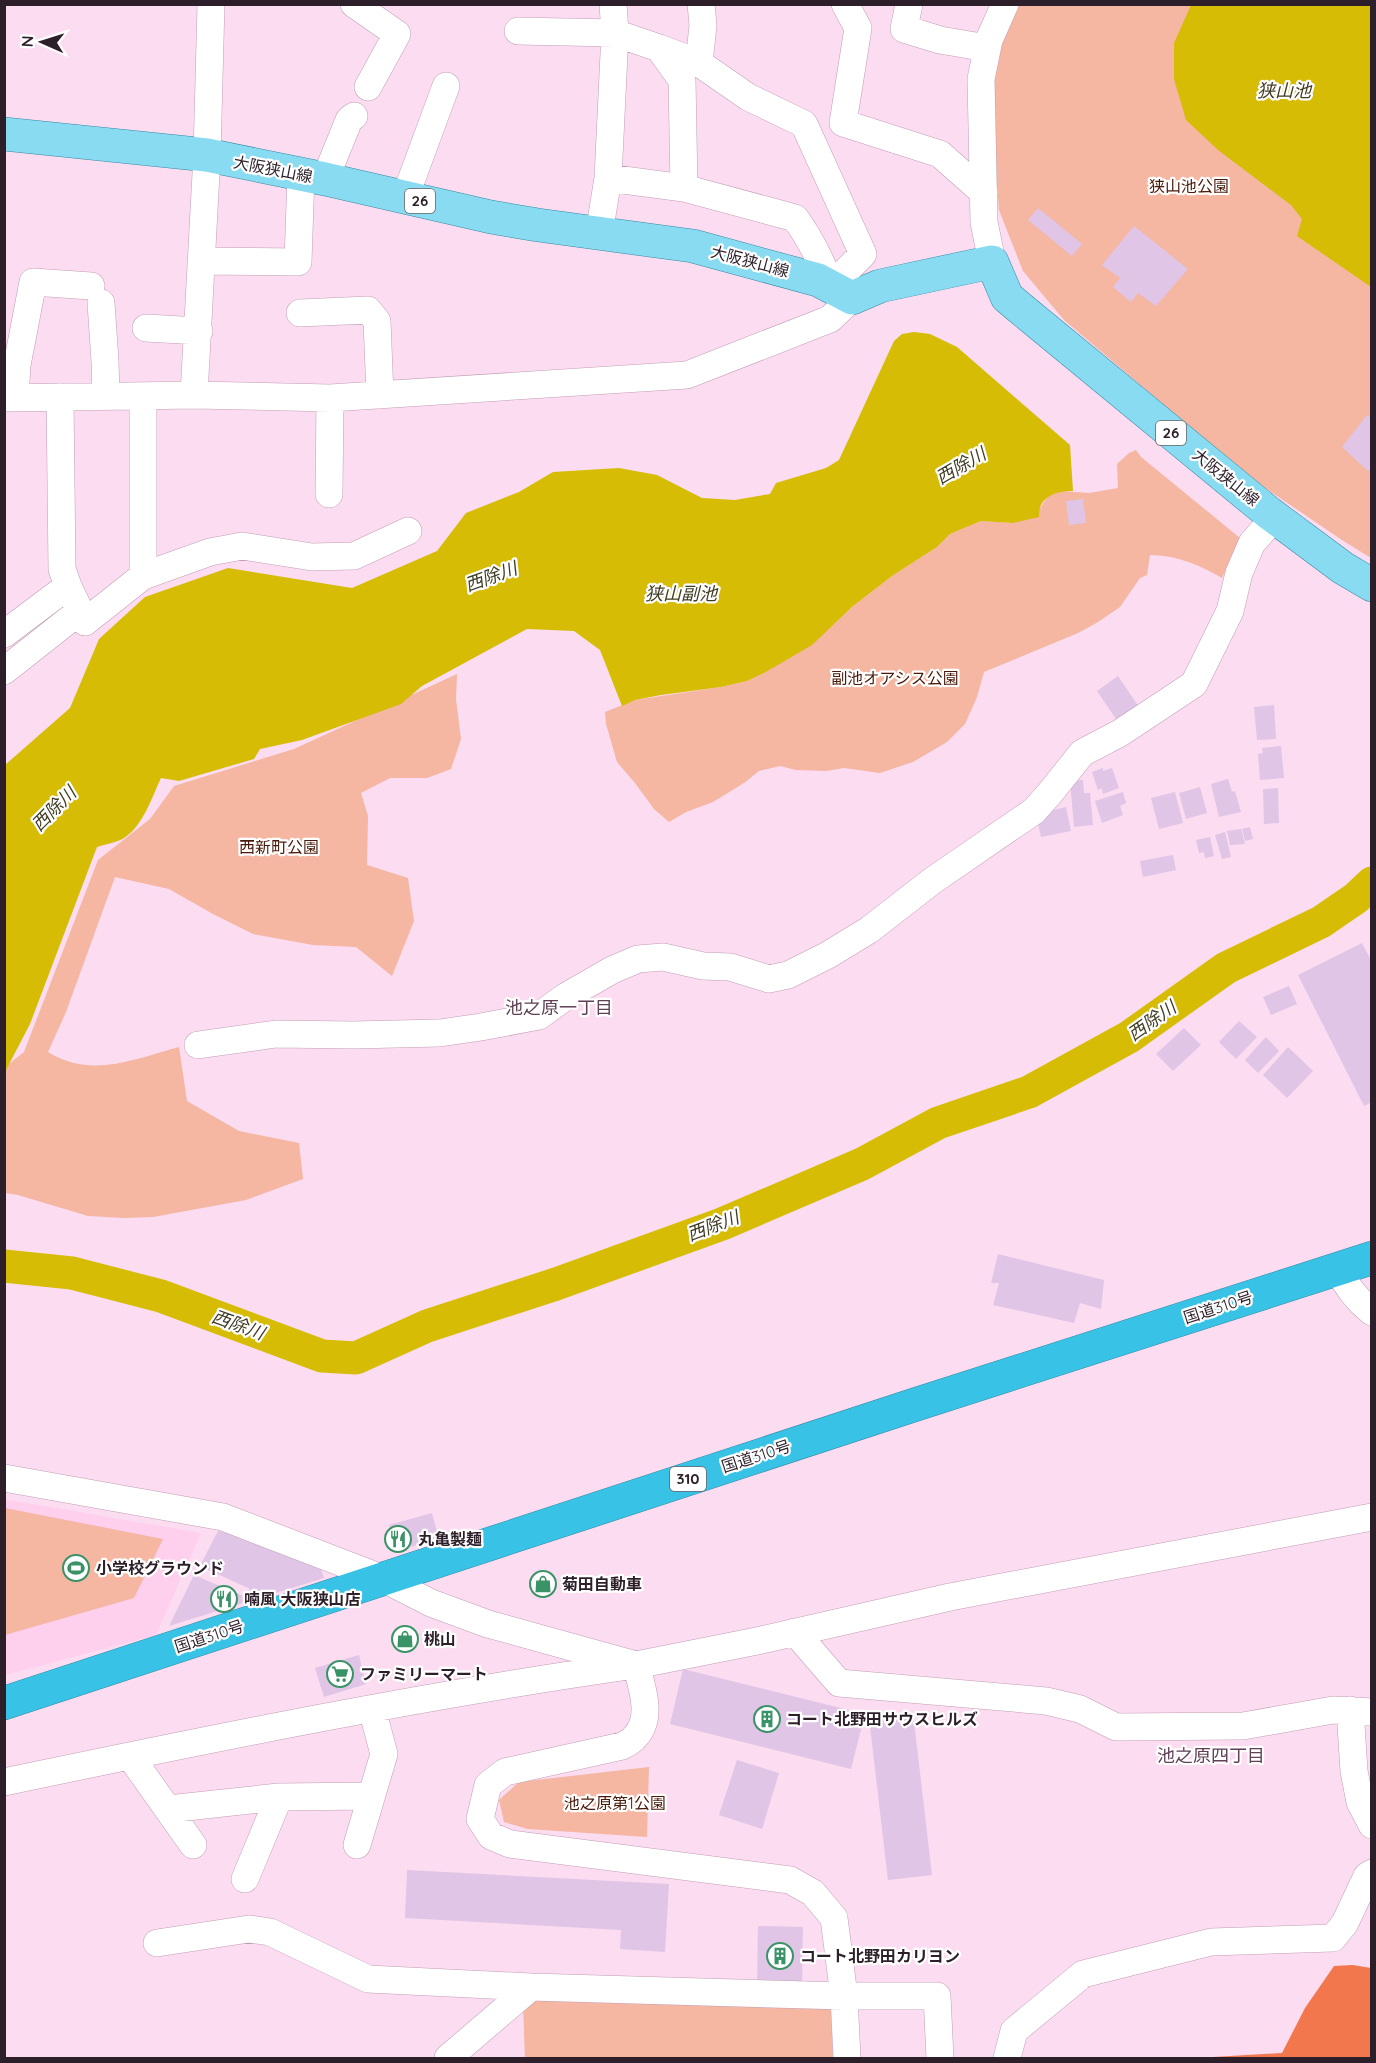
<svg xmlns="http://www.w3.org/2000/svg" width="1376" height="2063" viewBox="0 0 1376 2063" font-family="Quicksand,'Noto Sans JP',sans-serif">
  <rect width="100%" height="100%" fill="#fbdcf0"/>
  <path fill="#fed0ee" d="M4,1499L201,1533L156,1635L5,1675Z"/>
  <path fill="#f5b6a2" d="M1017,5H1371V558L1342,540L1249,477L1064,320L1023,271L999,210L990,89L1004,35Z
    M1136,450L1141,457L1240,538L1222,578C1200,565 1176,555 1150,555L1147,575L1140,578L1120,607L1098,622L1078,633L984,672L977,697L965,724L947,742L913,762L880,773L844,768L826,771L796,770L780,766L759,771L744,783L713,802L686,812L669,822L654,809L635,783L617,762L606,724L605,712L635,700L721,687L747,681L764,673L833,625L852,607L892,576L937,547L950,534L981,521L1013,523L1038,511L1048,496L1059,491L1089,493L1118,488L1117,464L1129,453Z
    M457,674L456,699L461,739L451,769L427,778H390L361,793L368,816L367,865L408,878L414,921L392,976L356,947L313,945L253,934L213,914L169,889L115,877L66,1012L48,1052C91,1079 135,1059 179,1047L187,1101L239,1131L299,1143L303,1179L246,1200L153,1217L124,1218L88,1216L18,1195L5,1193V1067L24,1052L98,860L150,819L174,786L294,749Z
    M5,1508L163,1539L134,1598L5,1635Z
    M649,1767L647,1837L528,1829L504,1822L499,1800L519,1782Z
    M535,1994L831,2004L833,2058H525L523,2005Z"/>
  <path fill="#f3774d" d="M1353,1965L1371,1968V2058H1196L1282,2053L1305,2008L1334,1966Z"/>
  <path fill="#d6bc04" d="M1191,5H1371V287L1297,236L1302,219L1291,205L1218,150L1186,120L1174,79V43Z
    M914,332L930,334L957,347L1070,445L1073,491C1057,491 1038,496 1039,517L1013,523L981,521L950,534L937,547L892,576L852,607L812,645L764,673L747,681L721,687L661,695L635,700L622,706L600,650L574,631L527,629L422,686L401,704L302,740L260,749L254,759L179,781L161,778C152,797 143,826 124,838C116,843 105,844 97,847L30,1024L5,1072V765L70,708L99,639L145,597L228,568L352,588L437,551L466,513L519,492L553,472L619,468L657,475L702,498L735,500L770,494L776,483L826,468L839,460L894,341L902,334Z"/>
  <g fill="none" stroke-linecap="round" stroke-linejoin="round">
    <path stroke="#d6bc04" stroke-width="33" d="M4,1266L72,1273L161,1296L322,1356L356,1358L427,1326L556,1284L722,1224L862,1164L938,1123L1029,1092L1129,1037L1226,968L1321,922L1356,898L1372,883"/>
  </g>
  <path fill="#e0c5e7" d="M1038,208L1082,244L1072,256L1028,220Z
    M1134,226L1188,269L1156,306L1138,293L1131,302L1113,287L1120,278L1102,265Z
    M1367,415L1372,419V470L1368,471L1342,447Z
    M1083,499L1086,523L1069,525L1066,501Z
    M1118,676L1139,707L1118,722L1097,691Z
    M1274,705L1276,739L1257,740L1254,707Z
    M1281,746L1284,778L1260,780L1258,754L1263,753L1262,748Z
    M1103,768V771L1112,768L1119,788L1103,794L1102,788L1098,790L1092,772Z
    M1228,779L1232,792L1235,791L1241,812L1219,817L1211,784Z
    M1083,780L1084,793H1090L1093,825L1074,827L1070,781Z
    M1200,787L1207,813L1186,819L1179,793Z
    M1278,788L1279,823L1264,824L1263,789Z
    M1123,792L1126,803L1120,806L1123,815L1102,823L1095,801Z
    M1175,792L1183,823L1159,829L1151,798Z
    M1066,807L1071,831L1041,837L1036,814Z
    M1250,827L1253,839L1245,841L1242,829Z
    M1241,829L1245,844L1230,845L1227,831Z
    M1225,832L1231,857L1222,859L1215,835Z
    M1210,837L1214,856L1205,858L1204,852L1199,853L1196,840Z
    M1173,855L1176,870L1143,877L1140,861Z
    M1362,943L1372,962V1102L1364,1106L1298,975Z
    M1289,986L1297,1004L1271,1015L1263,997Z
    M1239,1021L1257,1037L1236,1059L1219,1042Z
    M1184,1028L1201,1045L1173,1071L1156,1054Z
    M1266,1037L1279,1051L1258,1073L1245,1060Z
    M1288,1047L1313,1071L1287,1098L1263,1075Z
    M998,1254L1104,1280L1101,1309L1080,1303L1074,1323L993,1305L999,1283H991Z
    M432,1513L439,1539L396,1551L389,1525Z
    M218,1531L237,1535L321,1569L324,1578L169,1626L194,1575L248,1598L247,1595L250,1589L200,1566Z
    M359,1655L366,1684L324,1697L315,1668Z
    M683,1669L865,1714L851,1769L670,1724Z
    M913,1713L932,1875L888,1880L869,1718Z
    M737,1760L779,1773L762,1829L719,1815Z
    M407,1870L669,1884L665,1952L620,1949L621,1930L405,1918Z
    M758,1926L803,1927L802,1987L757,1986Z"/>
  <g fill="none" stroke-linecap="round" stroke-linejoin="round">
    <defs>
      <path id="minor" d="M354,4L397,34L368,87
        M845,4L858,28L843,123L940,154L984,193
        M909,4L904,29L940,40L987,48
        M518,31L615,33L659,48L682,80L684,188L795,218C811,239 821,261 831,286L863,254L804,124L748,97L699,63L659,48
        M699,63L703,25L701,4
        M608,178L684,188
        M325,179L349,120L354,116
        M405,197L446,86
        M599,234L608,178L615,33L613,4
        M201,261L298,262L301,174
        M992,262L984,222L981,79L989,40L1005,4
        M101,303L105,361L106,396
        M300,313L368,310L377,321L380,395
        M146,328L199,331
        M194,395L207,155L211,4
        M143,396V576
        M4,398L194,395L330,398L687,375L830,319L852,298
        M15,398L17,365L33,282L91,286
        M329,494L330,398
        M68,586L85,622L143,576L210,552L242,546L312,557L354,556L408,531
        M4,634L68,586L62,569L60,397
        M4,671L80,611
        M198,1045L276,1034L353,1035L440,1033L481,1027L539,1016L565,997L612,970L638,959L663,957L703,966L730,967L769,979L788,975L828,955L869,930L932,881L1034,811L1050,793L1082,753L1120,733L1194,684L1230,611L1239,573L1252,543L1275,517
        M1338,1269C1346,1286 1357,1300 1372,1312
        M4,1478L223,1517L384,1579L431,1603L488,1624L636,1665L757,1641L950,1597L1372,1517
        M795,1632L839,1683L1046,1701L1080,1709L1116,1727L1243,1726L1333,1710L1372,1712
        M1350,1710L1354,1771L1360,1802L1372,1825
        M130,1756L193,1845
        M4,1782C214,1738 424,1695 636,1665C642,1687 654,1719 634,1738C632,1741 626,1744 622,1746L505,1772L488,1785L480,1819L491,1836L510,1844L790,1880L813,1893L834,1918L844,1996L847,2058
        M168,1809L279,1797L371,1796
        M357,1845L384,1754L372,1709
        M245,1879L279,1797
        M157,1943L249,1929L270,1932L368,1979L531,1987
        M448,2058L531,1987L844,1996H937L940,2058
        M1007,2058L1014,2031L1083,1974L1211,1942L1333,1938L1345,1923L1367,1876L1372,1873"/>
      <path id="major" d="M4,134L207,155L325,179L491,217L538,225L693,246L818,280L852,298L880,286L992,262L1007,297L1020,308L1269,513L1343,568L1372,585"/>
      <path id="highway" d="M4,1703L917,1404L1372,1258"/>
    </defs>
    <use href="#minor" stroke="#c29eb6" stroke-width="28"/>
    <use href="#major" stroke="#348aa4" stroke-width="34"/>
    <use href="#highway" stroke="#348aa4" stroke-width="34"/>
    <use href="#minor" stroke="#fff" stroke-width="27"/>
    <use href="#major" stroke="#88dbf0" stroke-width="33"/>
    <use href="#highway" stroke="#38c3e6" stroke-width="33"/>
  </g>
  <defs>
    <symbol id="restaurant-ring" viewBox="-11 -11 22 22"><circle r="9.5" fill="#fff" stroke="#3a9267" stroke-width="1.5"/><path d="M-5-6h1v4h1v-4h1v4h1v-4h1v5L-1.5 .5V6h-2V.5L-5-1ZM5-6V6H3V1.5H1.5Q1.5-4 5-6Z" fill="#3a9267"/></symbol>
    <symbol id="stadium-ring" viewBox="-11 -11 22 22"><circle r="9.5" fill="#fff" stroke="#3a9267" stroke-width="1.5"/><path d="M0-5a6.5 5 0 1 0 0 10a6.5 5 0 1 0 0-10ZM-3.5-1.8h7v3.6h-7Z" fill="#3a9267"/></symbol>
    <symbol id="shop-ring" viewBox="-11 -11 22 22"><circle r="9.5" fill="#fff" stroke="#3a9267" stroke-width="1.5"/><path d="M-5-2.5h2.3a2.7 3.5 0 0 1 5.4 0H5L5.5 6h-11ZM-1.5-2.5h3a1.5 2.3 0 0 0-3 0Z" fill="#3a9267"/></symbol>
    <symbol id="supermarket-ring" viewBox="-11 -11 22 22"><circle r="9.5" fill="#fff" stroke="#3a9267" stroke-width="1.5"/><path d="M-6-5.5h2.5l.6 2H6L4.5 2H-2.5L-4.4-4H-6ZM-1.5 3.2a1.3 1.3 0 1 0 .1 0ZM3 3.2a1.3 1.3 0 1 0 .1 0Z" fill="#3a9267"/></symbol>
    <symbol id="building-ring" viewBox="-11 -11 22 22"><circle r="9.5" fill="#fff" stroke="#3a9267" stroke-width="1.5"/><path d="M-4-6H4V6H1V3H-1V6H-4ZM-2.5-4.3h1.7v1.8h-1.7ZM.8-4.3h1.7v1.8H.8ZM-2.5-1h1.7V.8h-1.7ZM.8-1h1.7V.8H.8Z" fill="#3a9267"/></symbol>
  </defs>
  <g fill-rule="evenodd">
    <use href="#restaurant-ring" x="383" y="1524" width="30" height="30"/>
    <use href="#stadium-ring" x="61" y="1553" width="30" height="30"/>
    <use href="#shop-ring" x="528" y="1569" width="30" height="30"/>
    <use href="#restaurant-ring" x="209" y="1584" width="30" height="30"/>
    <use href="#shop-ring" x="390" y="1624" width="30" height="30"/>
    <use href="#supermarket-ring" x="325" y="1659" width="30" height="30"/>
    <use href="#building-ring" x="752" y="1704" width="30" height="30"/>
    <use href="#building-ring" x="765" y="1941" width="30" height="30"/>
  </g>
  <g text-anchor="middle" stroke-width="4.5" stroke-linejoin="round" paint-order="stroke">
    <g fill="#fff" stroke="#6c6269" stroke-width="1.5">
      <rect x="405" y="189" width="30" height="24" rx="4.5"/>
      <rect x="1156" y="421" width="30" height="24" rx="4.5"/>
      <rect x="670" y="1467" width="36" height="24" rx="4.5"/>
    </g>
    <g font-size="15" font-weight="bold" fill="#2d1f29">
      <text x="420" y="206">26</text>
      <text x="1171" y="438">26</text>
      <text x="688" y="1484">310</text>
    </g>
    <g font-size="16" fill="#2d1f29" stroke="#fff">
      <text transform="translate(273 169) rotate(11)" y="6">大阪狭山線</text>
      <text transform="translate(750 261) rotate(15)" y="6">大阪狭山線</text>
      <text transform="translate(1226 477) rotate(39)" y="6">大阪狭山線</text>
      <text transform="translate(1218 1307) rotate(-18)" y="6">国道310号</text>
      <text transform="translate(756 1456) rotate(-18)" y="6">国道310号</text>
      <text transform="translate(209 1636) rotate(-18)" y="6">国道310号</text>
    </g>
    <g font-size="16" fill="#491909" stroke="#fff">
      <text x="1189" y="192">狭山池公園</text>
      <text x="895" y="684">副池オアシス公園</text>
      <text x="279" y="853">西新町公園</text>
      <text x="615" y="1809">池之原第1公園</text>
    </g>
    <g font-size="16" font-weight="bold" fill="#2d1f29" stroke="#fff" text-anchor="start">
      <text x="418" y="1545">丸亀製麺</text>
      <text x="96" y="1574">小学校グラウンド</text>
      <text x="562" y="1590">菊田自動車</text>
      <text x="244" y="1605">喃風 大阪狭山店</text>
      <text x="424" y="1645">桃山</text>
      <text x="360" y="1680">ファミリーマート</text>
      <text x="786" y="1725">コート北野田サウスヒルズ</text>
      <text x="800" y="1962">コート北野田カリヨン</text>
    </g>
    <g font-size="18" font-style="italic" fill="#413c24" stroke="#fff">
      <text x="1284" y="97">狭山池</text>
      <text transform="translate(961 466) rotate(-30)" y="6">西除川</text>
      <text transform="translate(491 577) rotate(-20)" y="6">西除川</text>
      <text x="681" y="600">狭山副池</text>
      <text transform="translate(54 809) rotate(-45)" y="6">西除川</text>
      <text transform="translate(1152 1021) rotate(-35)" y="6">西除川</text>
      <text transform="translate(713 1226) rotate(-21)" y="6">西除川</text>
      <text transform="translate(238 1325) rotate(20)" y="6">西除川</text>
    </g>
    <g font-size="18" fill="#604156" stroke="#fff">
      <text x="559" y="1014">池之原一丁目</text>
      <text x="1211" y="1762">池之原四丁目</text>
    </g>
  </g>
  <rect width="1376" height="2063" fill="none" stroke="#2d1f29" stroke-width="12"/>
  <g transform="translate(42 42) rotate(273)" stroke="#ffffff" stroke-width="4.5" paint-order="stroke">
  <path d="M0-4.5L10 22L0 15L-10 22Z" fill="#2d1f29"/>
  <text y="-9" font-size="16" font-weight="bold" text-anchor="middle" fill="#2d1f29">N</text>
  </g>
</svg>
